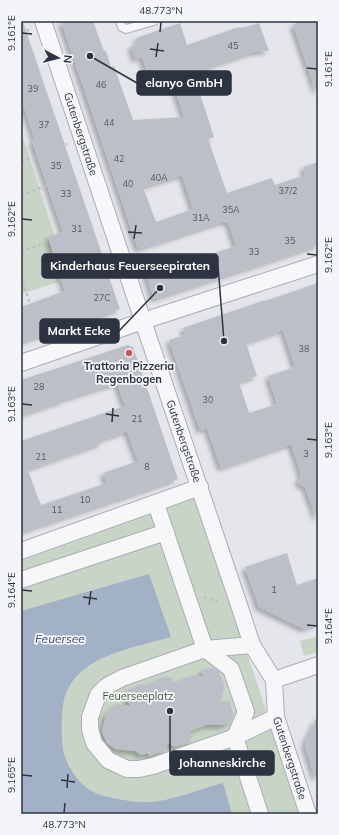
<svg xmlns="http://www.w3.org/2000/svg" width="339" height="835" viewBox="0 0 339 835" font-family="Mulish,sans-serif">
  <defs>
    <filter id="shadow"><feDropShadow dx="-3.5" dy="3.5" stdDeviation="2" flood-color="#0004"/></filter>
  </defs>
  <rect width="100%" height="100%" fill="#e4e6eb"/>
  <path fill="#c8d4c6" d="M21,132L61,255L52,259L59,282L21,294Z
    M196,498L300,814H21V561Z
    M318,636V652L304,656L300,641Z"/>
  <path fill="#a3b1c7" d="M149,574L171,637C144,645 98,653 79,674C72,680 66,691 64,700C61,711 61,743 64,754C68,767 77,781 88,789C99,797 130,802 144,802C168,803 199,789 223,783L232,814H21V611Z"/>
  <path fill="#bcbfc7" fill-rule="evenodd" filter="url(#shadow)" d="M61,21H93L104,51H106L111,67L114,66L133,120L184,117L169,72L149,78L142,57L135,59L131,46L138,43L136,38L180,23L187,45L236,28L246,27L259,23L269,51L253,52L193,72L214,137L208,139L227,193L272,178L275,185L305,175L303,167L318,162V245L154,299L142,263L175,261L177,265L236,246L228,222L224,223V221L138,249ZM182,175L193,209L156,222L143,187Z
    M297,21H318V90L316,91L293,25L297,23Z
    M23,22L104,260L92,264L93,266L105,265L120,309L21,342V307L65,291L48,237L63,232L32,141L35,140L21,98V23Z
    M318,283V517H316L305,487L298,483L301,474L291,444L221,468L207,428L200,430L169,340L185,335L183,328L265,300V301ZM283,330L295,367L268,376L277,404L249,413L239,382L257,376L246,343Z
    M128,345L133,347L178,479L21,532V441L125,406L117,383L62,400V401L21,415V380ZM127,431L138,461L103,473L107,483L41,505L37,495V496L28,469L102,443L101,440Z
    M287,553L297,585L318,578V624L304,629L259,607L245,567Z
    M214,668L219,672L224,685L223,692L219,702L229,701L234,716L232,720L224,725H206L190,731L192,738L189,739L190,742L175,747L168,743L165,751L149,756L148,753L141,755L135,751L115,749L107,743L102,732L106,714L117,704L130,706L125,693L128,692L127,690L143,684L150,686L152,682L168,676L169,678L171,677L173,683L194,675L202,677V670Z
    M318,715V777H315L305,746L306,739Z"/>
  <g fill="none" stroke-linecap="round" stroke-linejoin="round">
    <defs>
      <path id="lane" d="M120,21L122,27L126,29L154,21"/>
      <path id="street" d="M43,21L143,321L240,608L252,645L274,680L276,717L308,814
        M21,363L143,321L318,264
        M156,504L205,649L231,669L246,712L235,737L260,814
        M21,551L200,487
        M21,580L166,532
        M252,645L205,649L122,678L107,686L98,695L90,717V729L94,743L108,760L127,769H139L153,766L235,737L276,717
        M274,680L318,665"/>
    </defs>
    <use href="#lane" stroke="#a9adb5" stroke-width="10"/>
    <use href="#street" stroke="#a9adb5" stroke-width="18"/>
    <path stroke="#bec0c5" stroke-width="2.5" stroke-dasharray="3 3" stroke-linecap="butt" d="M21,32L29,30
      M21,162L38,154L67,144
      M21,195L77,175
      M21,251L43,244
      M21,276L41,339
      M204,597L220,602"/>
    <use href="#lane" stroke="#f7f7f9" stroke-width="8"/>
    <use href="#street" stroke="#f7f7f9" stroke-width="16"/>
  </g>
  <path fill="none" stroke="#2d3341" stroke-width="1.5" d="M160,32L161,22M22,33L32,34M150,49L164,51M156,57L158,43M307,68L317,69M22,219L32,220M128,232L142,233M134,239L136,225M307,254L317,255M22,404L32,405M106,414L119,416M112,422L113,408M307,439L317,440M22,590L32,591M83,597L97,599M89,605L91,591M307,625L317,626M22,775L32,776M61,780L75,782M67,788L68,774M64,813L65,803"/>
  <circle fill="#c2575e" stroke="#f4f5f8" stroke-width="1.5" cx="129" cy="353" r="4"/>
  <g text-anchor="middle" stroke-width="3.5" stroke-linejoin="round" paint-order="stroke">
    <g font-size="9" fill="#515662">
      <text x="233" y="49">45</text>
      <text x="101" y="88">46</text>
      <text x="33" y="92">39</text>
      <text x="109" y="126">44</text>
      <text x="44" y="128">37</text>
      <text x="119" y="162">42</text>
      <text x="56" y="169">35</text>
      <text x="159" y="181">40A</text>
      <text x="128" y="187">40</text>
      <text x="288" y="194">37/2</text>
      <text x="66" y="197">33</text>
      <text x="231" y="213">35A</text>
      <text x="201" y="221">31A</text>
      <text x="77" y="232">31</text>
      <text x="290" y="244">35</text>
      <text x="254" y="255">33</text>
      <text x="102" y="301">27C</text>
      <text x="304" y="352">38</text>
      <text x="39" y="390">28</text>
      <text x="208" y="403">30</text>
      <text x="137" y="422">21</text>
      <text x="306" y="457">3</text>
      <text x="41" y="460">21</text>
      <text x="147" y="470">8</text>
      <text x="85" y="503">10</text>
      <text x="57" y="513">11</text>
      <text x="274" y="593">1</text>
    </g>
    <g font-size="11" fill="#2d3341" stroke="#f4f5f8">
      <text transform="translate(81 134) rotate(72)" y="4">Gutenbergstraße</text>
      <text transform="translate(184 441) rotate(71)" y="4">Gutenbergstraße</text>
      <text transform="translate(290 758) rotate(72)" y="4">Gutenbergstraße</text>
    </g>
    <g font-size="11" font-weight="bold" fill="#2d3341" stroke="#f4f5f8">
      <text x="129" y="370">Trattoria Pizzeria<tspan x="129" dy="13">Regenbogen</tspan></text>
    </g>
    <g font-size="11" fill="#3f5c3c" stroke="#f4f5f8">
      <text x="138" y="700">Feuerseeplatz</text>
    </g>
    <g font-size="12" font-style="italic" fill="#3b4f72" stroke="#f4f5f8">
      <text x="60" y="643">Feuersee</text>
    </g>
  </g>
  <path fill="none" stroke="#2d3341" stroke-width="1.5" d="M90 56L137 83M224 341L218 266M160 288L119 331M170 711L170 763"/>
  <g fill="#2d3341" stroke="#f4f5f8" stroke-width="1.5">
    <circle cx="90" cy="56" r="4"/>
    <circle cx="224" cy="341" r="4"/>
    <circle cx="160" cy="288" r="4"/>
    <circle cx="170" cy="711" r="4"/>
  </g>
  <g fill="#2d3341" stroke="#2d3341" stroke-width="1.5">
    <rect x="137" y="71" width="94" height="24" rx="4"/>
    <rect x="42" y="254" width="176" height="24" rx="4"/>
    <rect x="40" y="319" width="79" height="24" rx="4"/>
    <rect x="170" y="751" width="104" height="24" rx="4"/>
  </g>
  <g font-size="12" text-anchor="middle" font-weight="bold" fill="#fff">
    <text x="184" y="87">elanyo GmbH</text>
    <text x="130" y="270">Kinderhaus Feuerseepiraten</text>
    <text x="79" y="335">Markt Ecke</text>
    <text x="222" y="767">Johanneskirche</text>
  </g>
  <rect width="339" height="835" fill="none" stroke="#f4f5f8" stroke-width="44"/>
  <g transform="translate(58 58) rotate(97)" stroke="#f4f5f8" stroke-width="3" paint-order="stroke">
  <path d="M0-3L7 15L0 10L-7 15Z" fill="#2d3341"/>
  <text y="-6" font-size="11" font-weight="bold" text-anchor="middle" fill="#2d3341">N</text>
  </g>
  <rect x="22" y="22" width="295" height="791" fill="none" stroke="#2d3341" stroke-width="1.5"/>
  <g font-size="10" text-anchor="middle" fill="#2d3341">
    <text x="161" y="14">48.773°N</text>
    <text transform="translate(11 33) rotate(-90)" y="4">9.161°E</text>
    <text transform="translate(328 69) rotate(-90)" y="4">9.161°E</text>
    <text transform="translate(11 219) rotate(-90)" y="4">9.162°E</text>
    <text transform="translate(328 255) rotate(-90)" y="4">9.162°E</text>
    <text transform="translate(11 404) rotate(-90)" y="4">9.163°E</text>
    <text transform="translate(328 440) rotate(-90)" y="4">9.163°E</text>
    <text transform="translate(11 590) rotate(-90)" y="4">9.164°E</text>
    <text transform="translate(328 626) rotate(-90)" y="4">9.164°E</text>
    <text transform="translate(11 775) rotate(-90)" y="4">9.165°E</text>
    <text x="64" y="828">48.773°N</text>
  </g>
</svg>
